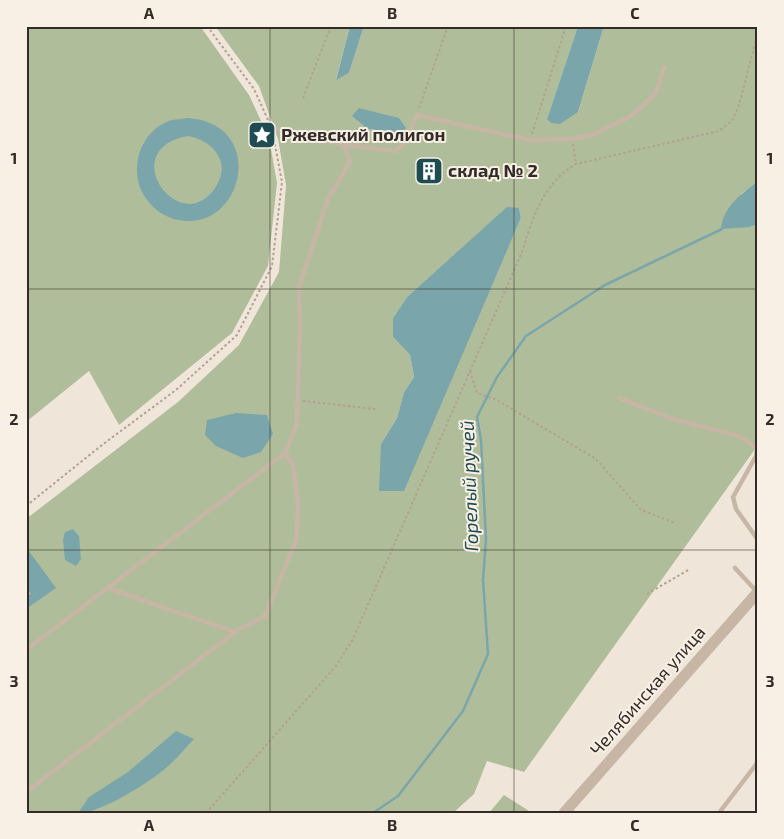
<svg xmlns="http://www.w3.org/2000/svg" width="784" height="839" viewBox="0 0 784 839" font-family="'Exo 2',sans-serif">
  <rect width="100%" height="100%" fill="#efe6d9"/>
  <path fill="#b0bd9a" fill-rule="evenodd" d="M26,26H200L249,95L269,138L277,183L268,266L232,333L119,425L89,371L26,422Z
    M215,26H350L336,79L349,73L364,26H578L547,119L578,112L604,26H758V181L741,194L750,227L758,224V445L524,772L487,761L474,794L453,813H26V519L178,402L239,345L279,272L286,185L278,139L259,86ZM399,118L398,137L384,131L368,129ZM507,208H519L521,218L429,429L381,444L397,418L404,392L414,377L410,355L393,337V318L407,297Z
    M504,795L529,811L489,813Z"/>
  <path fill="#7aa6ab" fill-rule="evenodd" d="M350,26H364L349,73L336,80Z
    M578,26H604L578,112L560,124L551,123L547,119Z
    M359,108L399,118L406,128L399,137L384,131L368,129L352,116Z
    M188,118C194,119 201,119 207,122C263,141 239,232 178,220C164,217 153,209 145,197C128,172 139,132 169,121C175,119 182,119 188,118ZM188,136C214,141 232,163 215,188C180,240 114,149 188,136Z
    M758,181V224L750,227L721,229C723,207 741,194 758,181Z
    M507,207L519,208L521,218L404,491H379L381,444L397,418L404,392L414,377L410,355L393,337V318L407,297Z
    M236,413L267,415L273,434L261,452L243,458L216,446L205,435L207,420Z
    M73,529L79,536L81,559L76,566L65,560L63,540L65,532Z
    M26,547L56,588L26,609V596L31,594L26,587Z
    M176,731L194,739C185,748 177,759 167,767C149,783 101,813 78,813L89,797L128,772Z"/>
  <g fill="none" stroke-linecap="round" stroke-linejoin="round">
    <path stroke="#7aa6ab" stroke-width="2.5" d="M373,813L398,796L463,711L488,654L483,580L486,539L481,440L477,417L497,377L526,336L605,285L722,229"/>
    <path stroke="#b2a091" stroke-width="2" stroke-dasharray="2.5 2.5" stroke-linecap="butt" d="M207,26L254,89L269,122
      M303,98L331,26
      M419,108L448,26
      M532,134L566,26
      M573,144L576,164
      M470,371L477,393L495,399L596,459L641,510L675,523
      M303,401L375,409
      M26,506L102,445L176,390L237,335L272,266L282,182L273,134
      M647,594L690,569
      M206,813L336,666L353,639L522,252C532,218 544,182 576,164L719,131L732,121L739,105L758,32"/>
    <path stroke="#c7b6a6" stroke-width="4.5" d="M344,145L395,151L404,144L417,115L530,140L572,139L592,135L631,116L655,94L665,67
      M619,398L673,419L739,436L757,448L756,456L733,497L736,509L758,540
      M735,568L758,593
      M110,589L235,632L265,616L297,538L298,502L293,465L285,453
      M26,650L285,453L297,424L300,325L299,287L328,199L350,162L344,145L271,128
      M26,792L235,632
      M719,813L758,762"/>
    <path stroke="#c7b6a6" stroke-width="11" d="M564,813L758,592"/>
  </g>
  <path fill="none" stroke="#332b27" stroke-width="1" stroke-opacity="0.55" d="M270,26V813M514,26V813M26,289H758M26,550H758"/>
  <defs>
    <symbol id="sight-square" viewBox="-11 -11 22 22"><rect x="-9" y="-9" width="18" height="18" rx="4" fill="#1f4c52" stroke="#f8f0e5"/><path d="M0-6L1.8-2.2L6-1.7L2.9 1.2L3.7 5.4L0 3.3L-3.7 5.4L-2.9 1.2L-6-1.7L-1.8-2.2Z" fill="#fff"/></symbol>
    <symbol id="building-square" viewBox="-11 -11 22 22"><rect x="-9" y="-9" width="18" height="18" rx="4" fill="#1f4c52" stroke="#f8f0e5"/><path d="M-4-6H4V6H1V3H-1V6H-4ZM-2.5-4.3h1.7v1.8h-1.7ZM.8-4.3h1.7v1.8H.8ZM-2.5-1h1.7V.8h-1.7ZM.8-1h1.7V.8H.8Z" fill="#fff"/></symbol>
  </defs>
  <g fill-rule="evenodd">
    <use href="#sight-square" x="246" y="119" width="32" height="32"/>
    <use href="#building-square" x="413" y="155" width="32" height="32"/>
  </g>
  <g text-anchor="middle" stroke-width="4" stroke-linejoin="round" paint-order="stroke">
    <g font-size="18" font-weight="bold" fill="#332b27" stroke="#f8f0e5" text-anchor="start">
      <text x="281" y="141">Ржевский полигон</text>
      <text x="448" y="177">склад № 2</text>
    </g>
    <g font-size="18" fill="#332b27" stroke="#f8f0e5">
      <text transform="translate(648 691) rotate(-49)" y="6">Челябинская улица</text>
    </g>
    <g font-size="19" font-style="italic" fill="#1f4c52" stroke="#f8f0e5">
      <text transform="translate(469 486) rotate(-92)" y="7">Горелый ручей</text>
    </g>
  </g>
  <rect width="784" height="839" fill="none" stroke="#f8f0e5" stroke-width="55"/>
  <rect x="28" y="28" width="728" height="784" fill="none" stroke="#332b27" stroke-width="2"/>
  <g font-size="16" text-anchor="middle" font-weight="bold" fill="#332b27">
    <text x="149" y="19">A</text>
    <text x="392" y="19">B</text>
    <text x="635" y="19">C</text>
    <text x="14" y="164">1</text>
    <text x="770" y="164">1</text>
    <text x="14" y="425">2</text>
    <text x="770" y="425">2</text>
    <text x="14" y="687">3</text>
    <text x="770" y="687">3</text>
    <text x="149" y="831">A</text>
    <text x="392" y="831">B</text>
    <text x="635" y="831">C</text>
  </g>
</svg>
